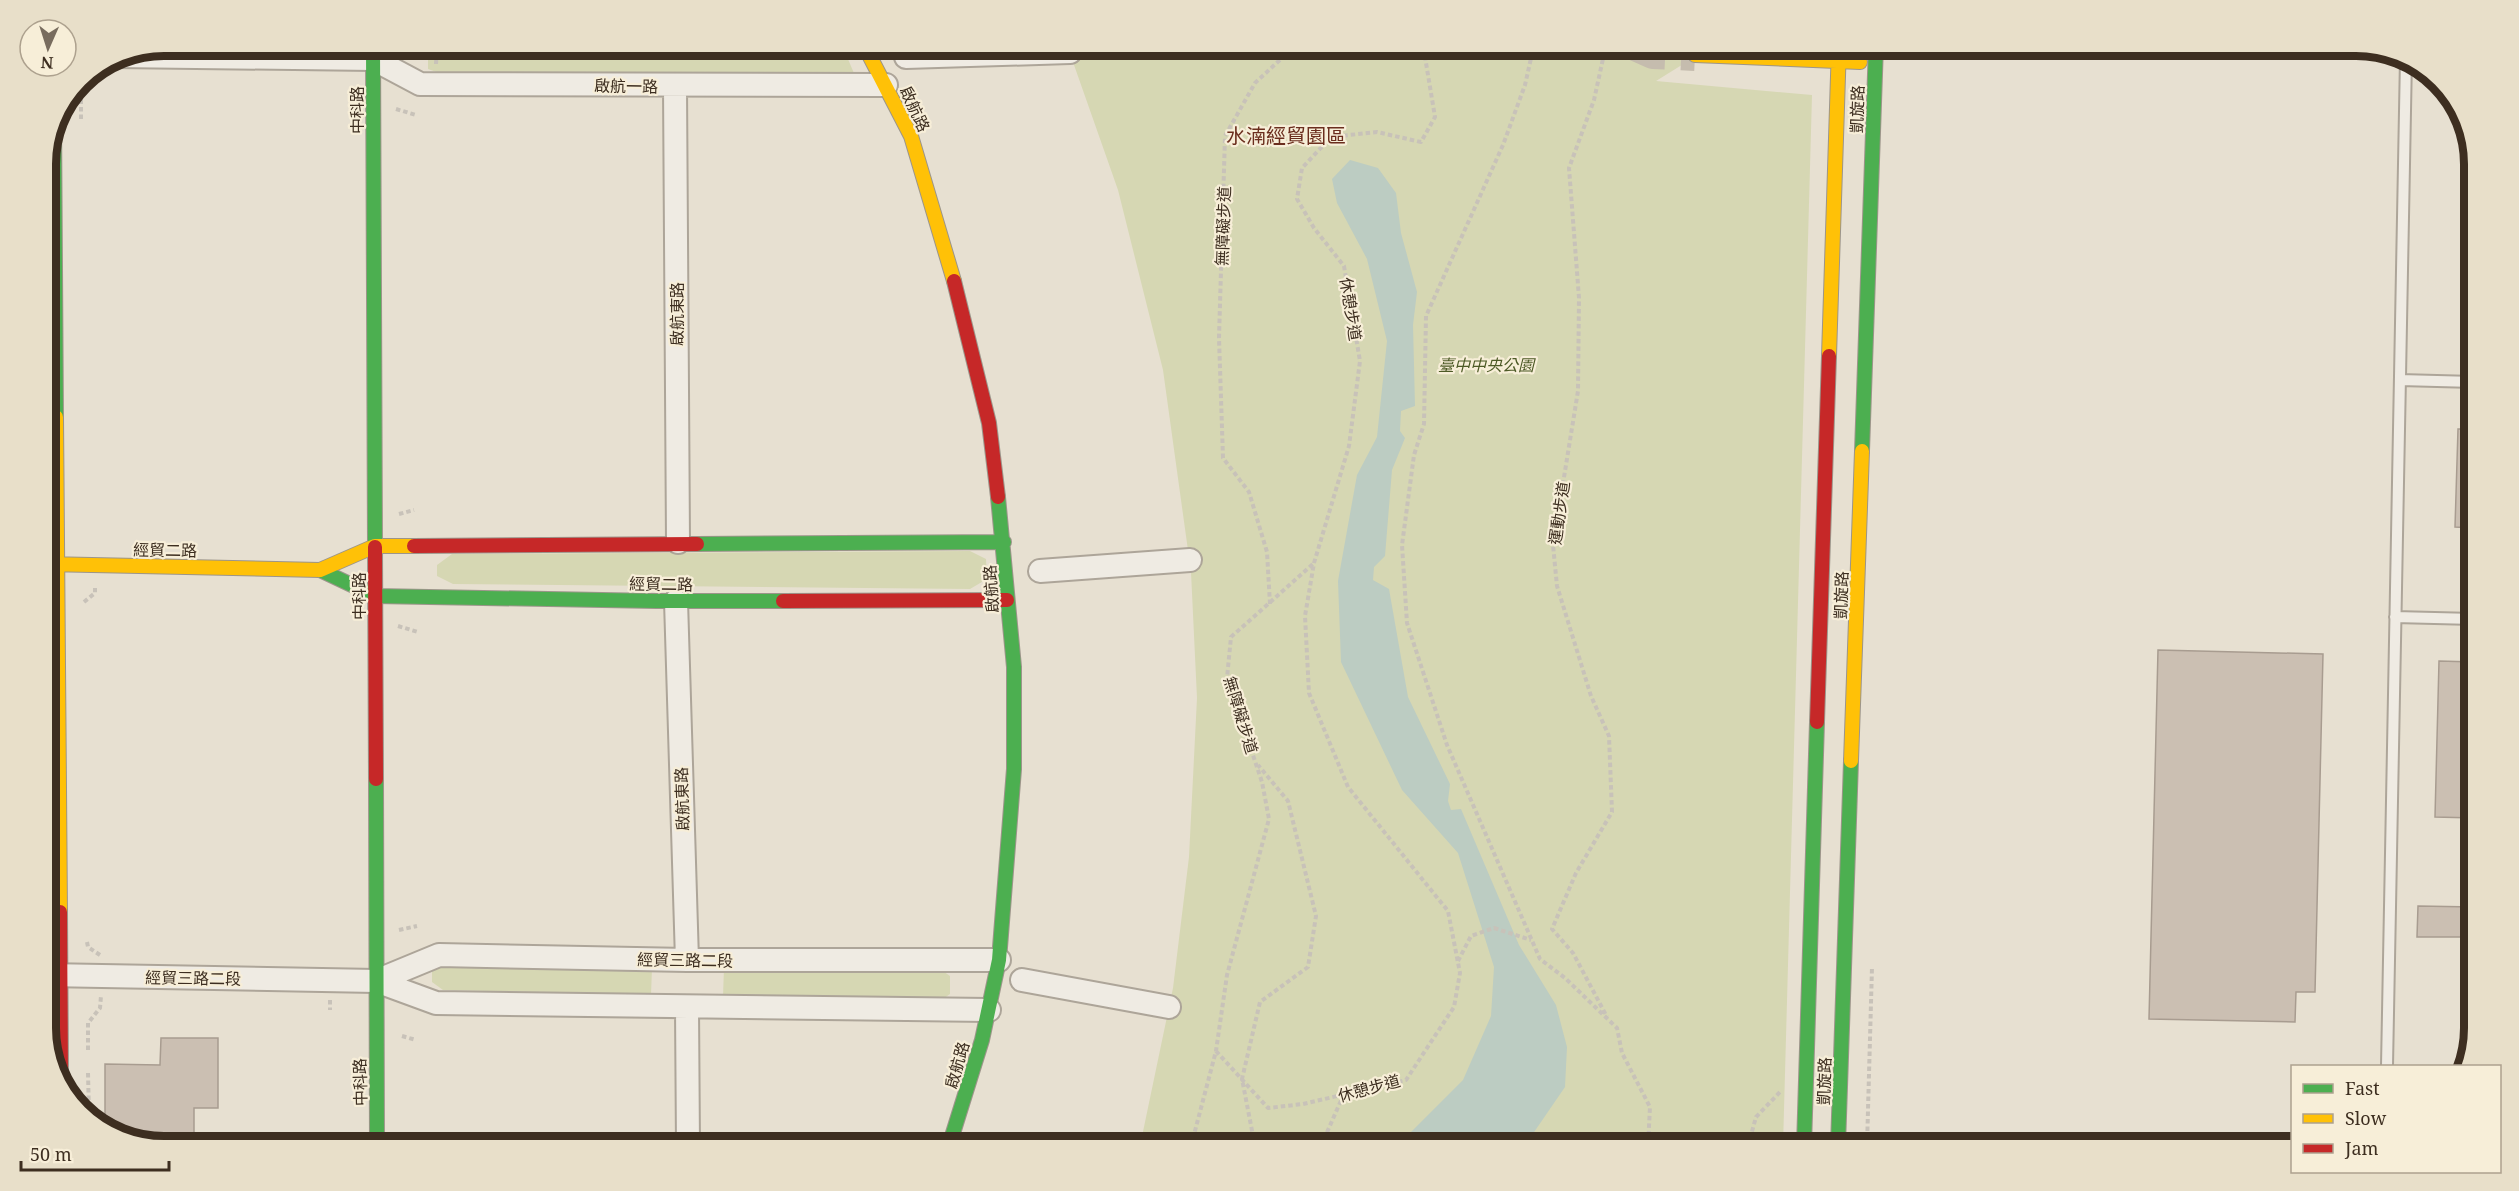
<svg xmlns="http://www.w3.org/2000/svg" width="2519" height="1191" viewBox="0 0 2519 1191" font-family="'Noto Serif','Noto Sans TC',serif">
  <rect width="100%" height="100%" fill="#e7e0d1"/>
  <path fill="#d6d7b3" d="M430,45H842L856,78L442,74L428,69V48Z
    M1067,45H1714L1656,81L1812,95L1783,1146H1140L1173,988L1189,857L1197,698L1191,572L1163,370L1118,190Z
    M970,551L986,559L987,579L970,589L453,584L437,576V565L452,554Z
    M439,965L652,968L651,995L443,990L432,982V969Z
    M724,967L940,969L950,976V994L940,1001L723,997Z"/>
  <path fill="#bcccc2" d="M1350,160L1378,168L1396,193L1401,233L1417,292L1413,325L1415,406L1401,411L1400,431L1405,438L1392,470L1385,556L1374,567L1373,580L1389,589L1408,697L1450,784L1448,801L1451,810L1461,809L1519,945L1556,1005L1567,1047L1565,1087L1530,1138L1520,1146H1397L1463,1080L1491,1016L1494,967L1458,853L1402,790L1341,662L1338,581L1357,475L1377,437L1387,341L1367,259L1337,203L1332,179Z"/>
  <path fill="#cbbfb2" stroke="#a89c90" stroke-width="1.5" d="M2458,429H2474V528L2455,527Z
    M2158,650L2323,654L2315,992H2296L2295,1022L2149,1019Z
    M2439,661L2474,662V818L2435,817Z
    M2418,906L2474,907V937H2417Z
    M161,1038H218V1108H194V1138L118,1137L105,1127V1064L160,1065Z"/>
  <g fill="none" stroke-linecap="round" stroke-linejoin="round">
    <path stroke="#c5bcae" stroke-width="32" stroke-dasharray="32 16" stroke-linecap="butt" d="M1635,45L1653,53L1695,55"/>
    <defs>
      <path id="lane" d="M2400,380L2474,382
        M2395,617L2474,619
        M2387,1066L2406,58"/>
      <path id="street" d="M115,56L373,59L420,84L886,85
        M906,57L1070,52
        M373,59L395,45
        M675,87L678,542
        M1040,571L1190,560
        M676,601L687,960
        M46,975L376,981L436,1003L989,1010
        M1022,980L1169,1007
        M376,981L439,955L687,960H999
        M687,1008L688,1146"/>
      <path id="fast" d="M373,45L375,547
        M54,118L56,417
        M1862,451L1876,45
        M697,544L1004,542
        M320,570L375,596L656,601H783
        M376,779L377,1146
        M949,1146L982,1040L999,960L1014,769V667L998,497
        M1804,1146L1817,722
        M1838,1146L1851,761"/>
      <path id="slow" d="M864,45L911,136L954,281
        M1695,55L1860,62
        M1829,356L1839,45
        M56,417L60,912
        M45,564L320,570L375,546H414
        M1851,761L1862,451"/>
      <path id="jam" d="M954,281L989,423L998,497
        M414,546L697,544
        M375,547L376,779
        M783,601L1007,600
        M1817,722L1829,356
        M60,912L61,1076"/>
    </defs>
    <use href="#lane" stroke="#ada599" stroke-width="14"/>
    <use href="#street" stroke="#ada599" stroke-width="26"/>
    <use href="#fast" stroke="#9c958a" stroke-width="16"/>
    <use href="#slow" stroke="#9c958a" stroke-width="16"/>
    <use href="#jam" stroke="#9c958a" stroke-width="16"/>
    <path stroke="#c8c2b9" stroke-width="4" stroke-dasharray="4.5 3" stroke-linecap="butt" d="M1534,45L1525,85L1503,145L1426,316L1424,424L1414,455L1402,545L1407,623L1447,745L1540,959L1565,978L1617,1028L1622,1053L1650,1107L1648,1146
      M1606,45L1594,100L1569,168L1579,298L1578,391L1553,545L1557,586L1591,696L1609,736L1612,812L1576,873L1552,929L1573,953L1607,1017
      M436,64L437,45
      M396,109L416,115
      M81,119V97L94,79H96
      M399,514L414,510
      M84,602L95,593V588
      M1270,604L1267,552L1249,492L1223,458L1219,338L1225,136L1255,83L1296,45
      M398,626L418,632
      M399,930L417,926
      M87,942L88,947L100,955
      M1458,961L1471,936L1494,928L1531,940
      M330,1000V1010
      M402,1036L416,1040
      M88,1050V1023L100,1008L101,996
      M1216,1051L1268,1108L1303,1104L1406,1080L1454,1007L1460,973L1448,911L1348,787L1309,693L1305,616L1314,563L1349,446L1360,361L1344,266L1314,228L1297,199L1302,168L1331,137L1377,132L1421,142L1435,117L1423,45
      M88,1073L89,1114
      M1191,1146L1216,1051L1227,975L1269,819L1262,782L1227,678L1231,637L1313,564
      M1255,1146L1242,1079L1260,1002L1308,967L1316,916L1288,801L1258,765
      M1321,1146L1343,1096
      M1748,1146L1756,1117L1780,1092
      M1867,1146L1872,967"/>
    <use href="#lane" stroke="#efebe3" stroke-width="10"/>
    <use href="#street" stroke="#efebe3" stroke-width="22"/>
    <use href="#fast" stroke="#4caf50" stroke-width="14"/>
    <use href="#slow" stroke="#ffc107" stroke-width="14"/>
    <use href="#jam" stroke="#c62828" stroke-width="14"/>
  </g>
  <g text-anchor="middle" stroke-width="4.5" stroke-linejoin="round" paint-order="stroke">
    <g font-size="16" fill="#3d2e20" stroke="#f7eed8">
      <text transform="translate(626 86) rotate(1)" y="6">啟航一路</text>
      <text transform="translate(915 109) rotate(65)" y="6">啟航路</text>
      <text transform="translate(1857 109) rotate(-88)" y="6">凱旋路</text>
      <text transform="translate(357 110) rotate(-90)" y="6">中科路</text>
      <text transform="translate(1223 226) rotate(-88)" y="6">無障礙步道</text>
      <text transform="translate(1351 309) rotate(81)" y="6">休憩步道</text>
      <text transform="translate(677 314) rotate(-90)" y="6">啟航東路</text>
      <text transform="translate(1559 513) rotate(-82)" y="6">運動步道</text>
      <text transform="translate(165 550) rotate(1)" y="6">經貿二路</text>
      <text transform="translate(661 584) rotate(1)" y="6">經貿二路</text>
      <text transform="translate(991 589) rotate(-94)" y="6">啟航路</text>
      <text transform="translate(1841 595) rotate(-88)" y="6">凱旋路</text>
      <text transform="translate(359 596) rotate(-90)" y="6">中科路</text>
      <text transform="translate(1241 715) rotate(73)" y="6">無障礙步道</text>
      <text transform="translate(682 799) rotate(-92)" y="6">啟航東路</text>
      <text transform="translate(685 960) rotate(1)" y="6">經貿三路二段</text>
      <text transform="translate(193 978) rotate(1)" y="6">經貿三路二段</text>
      <text transform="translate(957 1065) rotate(-74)" y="6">啟航路</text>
      <text transform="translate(1824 1081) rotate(-88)" y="6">凱旋路</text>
      <text transform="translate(360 1082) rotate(-91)" y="6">中科路</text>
      <text transform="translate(1369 1088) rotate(-15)" y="6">休憩步道</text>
    </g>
    <g font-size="16" font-style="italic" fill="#4d5a26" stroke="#f7eed8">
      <text x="1486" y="371">臺中中央公園</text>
    </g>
    <g font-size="20" fill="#6b2e1e" stroke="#f7eed8">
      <text x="1286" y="143">水湳經貿園區</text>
    </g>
  </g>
  <path d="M0 0H2519V1191H0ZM164 56H2356A108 108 0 0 1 2464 164V1028A108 108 0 0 1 2356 1136H164A108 108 0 0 1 56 1028V164A108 108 0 0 1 164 56Z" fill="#e8dfc9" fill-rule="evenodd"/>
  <path fill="none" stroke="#3d2e20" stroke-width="8" d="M164 56H2356A108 108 0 0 1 2464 164V1028A108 108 0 0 1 2356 1136H164A108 108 0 0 1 56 1028V164A108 108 0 0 1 164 56Z"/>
  <rect x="2291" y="1065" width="210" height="108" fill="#f7eed8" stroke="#ada18e" stroke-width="1.5"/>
  <rect x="2303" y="1084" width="30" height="9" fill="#4caf50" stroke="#ada18e" stroke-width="1.5"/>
  <text x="2345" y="1095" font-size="18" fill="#3d2e20">Fast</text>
  <rect x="2303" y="1114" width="30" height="9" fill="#ffc107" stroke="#ada18e" stroke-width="1.5"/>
  <text x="2345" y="1125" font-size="18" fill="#3d2e20">Slow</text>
  <rect x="2303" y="1144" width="30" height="9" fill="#c62828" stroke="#ada18e" stroke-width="1.5"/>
  <text x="2345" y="1155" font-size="18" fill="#3d2e20">Jam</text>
  <g transform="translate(48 48) rotate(183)"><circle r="28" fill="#f7eed8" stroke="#ada18e" stroke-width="1.5"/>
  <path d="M0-4.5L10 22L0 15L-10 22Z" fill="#786c5e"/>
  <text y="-9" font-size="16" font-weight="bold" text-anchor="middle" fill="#3d2e20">N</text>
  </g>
  <path d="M21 1161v9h148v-9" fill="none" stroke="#3d2e20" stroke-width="3"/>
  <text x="30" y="1161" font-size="18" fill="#3d2e20" stroke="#f7eed8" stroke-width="4.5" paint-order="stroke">50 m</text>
</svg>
